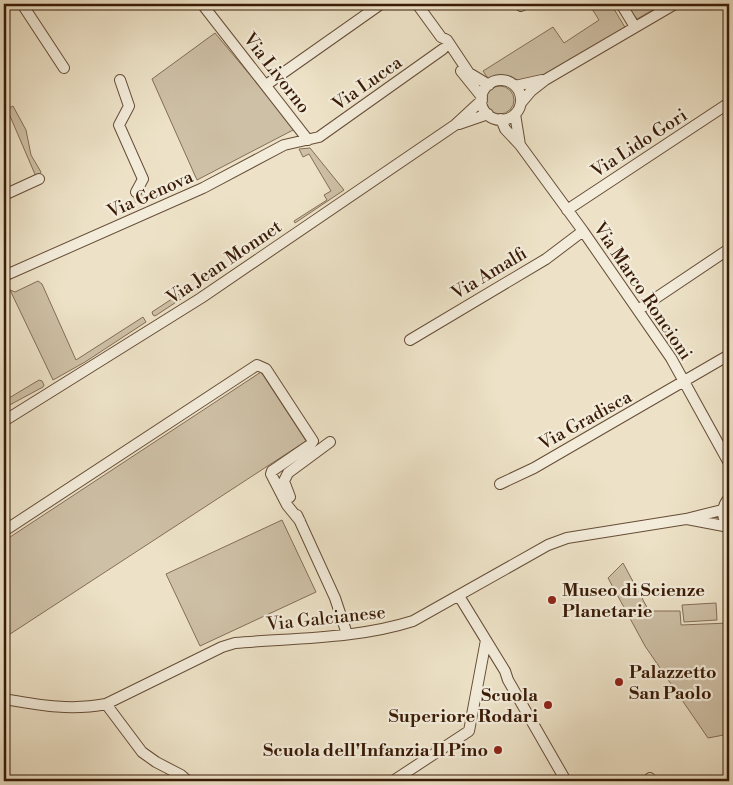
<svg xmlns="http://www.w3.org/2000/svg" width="733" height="785" viewBox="0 0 733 785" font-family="'Libre Bodoni',serif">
  <rect width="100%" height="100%" fill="#ede2c7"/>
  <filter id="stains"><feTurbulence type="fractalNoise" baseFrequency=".004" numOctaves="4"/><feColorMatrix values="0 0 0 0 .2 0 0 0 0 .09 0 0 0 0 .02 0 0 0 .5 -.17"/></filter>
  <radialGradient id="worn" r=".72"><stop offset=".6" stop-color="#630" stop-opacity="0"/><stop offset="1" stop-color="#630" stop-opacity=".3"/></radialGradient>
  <path fill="#cec0a6" stroke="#846e56" d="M589,4H611L626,29L544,76L518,83L502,77L489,80L483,71L553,27L564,43L599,20Z
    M625,4H663L637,19Z
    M215,33L295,129L197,180L152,79Z
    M486 100a14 14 0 1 1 28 0a14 14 0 1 1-28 0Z
    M13,106L26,130L31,155L41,172L37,179L7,109Z
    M310,148L344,190L295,223L294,221L327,200L324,195L331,191L309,154L303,157L299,149Z
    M38,281L42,284L76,360L143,317L146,322L85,362L53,380L10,290L15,292Z
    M190,287L193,291L155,316L153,315L152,312Z
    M261,372L306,441L4,638V541Z
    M39,380L42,381L44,385L43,387L4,408V401Z
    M282,520L316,592L200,646L166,574Z
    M623,563L649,611H680L681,625L729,623V721L728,722L729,734L708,738L645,646L608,578Z
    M716,603L717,620L684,622L682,605Z"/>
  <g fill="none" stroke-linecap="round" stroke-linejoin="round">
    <path stroke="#c9baa0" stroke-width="10" stroke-dasharray="10 5" stroke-linecap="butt" d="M136,192L142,206"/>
    <defs>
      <path id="minor" d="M22,4L64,68
        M202,4L308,140
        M417,4L441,37L447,40L469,73L489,85
        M621,4L635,27
        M521,6L525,4
        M461,71L482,97
        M120,80L129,106L119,125L143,179L136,192
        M481 100a20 20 0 1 1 40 0a20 20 0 1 1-40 0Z
        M266,85L381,4
        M515,86L542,80
        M521,103L531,91L545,80L675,4
        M515,114L520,145
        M501,119L505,129L520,145L583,231L671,358L729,463
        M459,124L488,114
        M4,195L39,179
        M567,210L729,103
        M4,276L203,188L284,145L319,137L443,49
        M638,310L729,249
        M410,340L546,259L583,231
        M4,421L201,298L455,125L482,100
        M500,484L534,468L729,355
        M290,497L284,481L288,473L330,442
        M297,515L335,598L347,634
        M687,519L729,527
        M729,527C721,518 721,507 729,498
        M4,531L257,365L266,369L313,441L310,445L272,471L271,474L287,505L300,521
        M459,596L505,671L508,680L566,781
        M4,699C39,705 70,711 106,704L222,647L235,643C293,638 357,639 413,621L548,545L567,538L686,519L722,510
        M106,704L142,752L156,762L181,775L188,781
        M650,778L651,781
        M393,781L469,731L486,640"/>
    </defs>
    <use href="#minor" stroke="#664d36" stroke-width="12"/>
    <use href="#minor" stroke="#f3ecdb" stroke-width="10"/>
  </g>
  <g fill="#8f2418" stroke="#f3ecdb" stroke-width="2">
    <circle cx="552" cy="600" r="5"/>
    <circle cx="619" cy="682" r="5"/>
    <circle cx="548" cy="705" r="5"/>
    <circle cx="498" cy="750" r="5"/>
  </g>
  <g text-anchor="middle" stroke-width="4.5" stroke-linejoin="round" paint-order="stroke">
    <g font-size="18" fill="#391b06" stroke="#f3ecdb">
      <text transform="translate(277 73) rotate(52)" y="6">Via Livorno</text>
      <text transform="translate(367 83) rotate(-35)" y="6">Via Lucca</text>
      <text transform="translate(639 143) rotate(-33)" y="6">Via Lido Gori</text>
      <text transform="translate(150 194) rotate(-24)" y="6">Via Genova</text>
      <text transform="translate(224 262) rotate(-34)" y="6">Via Jean Monnet</text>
      <text transform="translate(489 273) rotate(-31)" y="6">Via Amalfi</text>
      <text transform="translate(643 291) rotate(56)" y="6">Via Marco Roncioni</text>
      <text transform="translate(585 420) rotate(-29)" y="6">Via Gradisca</text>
      <text transform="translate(326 618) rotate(-6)" y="6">Via Galcianese</text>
    </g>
    <g font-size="18" font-weight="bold" fill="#391b06" stroke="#f3ecdb" text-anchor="start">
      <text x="562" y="596">Museo di Scienze<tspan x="562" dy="21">Planetarie</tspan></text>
      <text x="629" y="678">Palazzetto<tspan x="629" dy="21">San Paolo</tspan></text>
      <text x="538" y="701" text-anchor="end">Scuola<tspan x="538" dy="21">Superiore Rodari</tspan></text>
      <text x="488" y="756" text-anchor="end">Scuola dell'Infanzia Il Pino</text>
    </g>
  </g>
  <rect width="733" height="785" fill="none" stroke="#ede2c7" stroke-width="20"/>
  <rect x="5" y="5" width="723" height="775" fill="none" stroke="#391b06" stroke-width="2.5"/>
  <rect x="10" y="10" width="713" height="765" fill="none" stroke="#391b06"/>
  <rect width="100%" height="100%" filter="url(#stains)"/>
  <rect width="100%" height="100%" fill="url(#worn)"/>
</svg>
